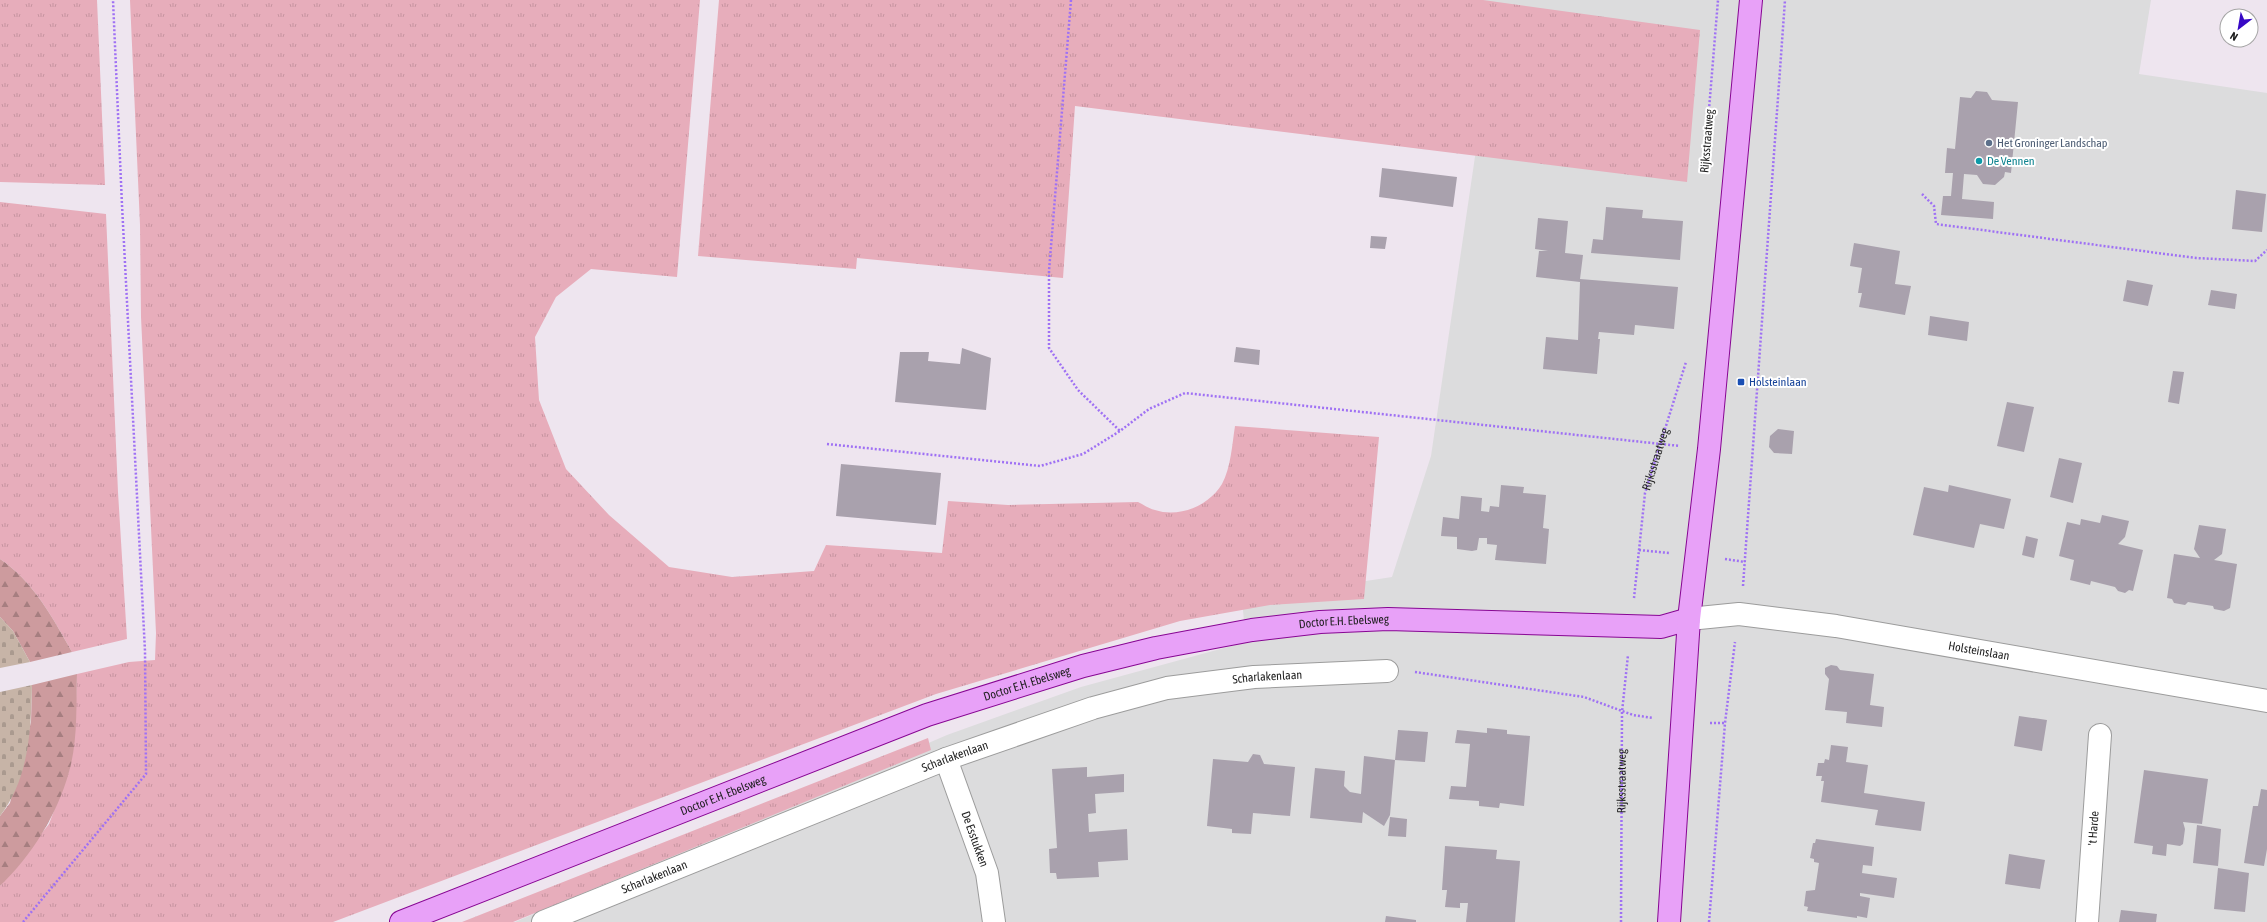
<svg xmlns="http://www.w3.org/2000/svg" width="2267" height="922" viewBox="0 0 2267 922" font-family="'Asap Condensed',sans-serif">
  <defs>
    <pattern id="grass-tufts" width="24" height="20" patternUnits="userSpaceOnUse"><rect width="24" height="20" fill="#e7adbb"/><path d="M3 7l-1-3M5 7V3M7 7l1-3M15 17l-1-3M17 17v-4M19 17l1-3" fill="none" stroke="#c694a0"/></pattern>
    <pattern id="forest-firs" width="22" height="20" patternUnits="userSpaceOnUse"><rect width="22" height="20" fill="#cd9b9e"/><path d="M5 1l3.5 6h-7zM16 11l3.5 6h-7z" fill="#a67e80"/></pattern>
    <pattern id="cemetery-stones" width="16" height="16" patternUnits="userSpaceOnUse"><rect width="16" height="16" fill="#c7b4a7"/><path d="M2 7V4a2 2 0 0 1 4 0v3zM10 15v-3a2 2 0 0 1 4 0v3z" fill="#aa9a8f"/></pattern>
  </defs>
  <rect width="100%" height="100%" fill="#eee5ef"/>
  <path fill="#dcdcdd" d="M1459,0H2151L2139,74L2267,93V922H515L947,735L1081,687L1246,642L1242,600L1392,577L1431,456L1477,143Z"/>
  <path fill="url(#grass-tufts)" d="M0,0H97L105,185L0,182Z
    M130,0H700L677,277L591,269L556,297L535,337L539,400L566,469L609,515L669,567L732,577L814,571L826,545L942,553L948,501L1008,505L1138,502C1143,504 1149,509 1155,510C1179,518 1209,506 1222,484C1231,467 1232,445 1235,426L1379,437L1364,599L1270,605L1180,621L936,694L333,922H0V886L49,824L69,771L75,725L77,674L129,662L155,660L156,633L141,317L140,225Z
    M719,0H1483L1700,30L1687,182L1075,106L1063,278L857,258L856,269L698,256Z
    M0,202L106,214L118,492L127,639L72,652C53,618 33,581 0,559Z
    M928,738L931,750L513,922H462Z"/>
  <path fill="url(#forest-firs)" d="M0,559C33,581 53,618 72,652L30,662L13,631L0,617Z
    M77,674C76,706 78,741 69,772C57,815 32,855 0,886V816L10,803L31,722L32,685Z"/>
  <path fill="url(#cemetery-stones)" d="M0,617L13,631L30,662L0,668Z
    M32,685C31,731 29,778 0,816V692Z"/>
  <path fill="#a9a1ad" d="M1976,91L1987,92L1992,100L2018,102L2011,173L2005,172L2004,177L1995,185L1983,184L1977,175L1964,174L1962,199L1994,202L1993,219L1941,215L1943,196H1951L1953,173H1945L1947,148L1955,149L1960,97L1971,98Z
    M1382,168L1457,177L1453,207L1379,197Z
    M2236,190L2266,194L2262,232L2232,229Z
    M1606,207L1643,210L1642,218L1683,221L1680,260L1591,253L1593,239L1603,240Z
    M1538,218L1568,221L1565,253L1583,255L1580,279L1678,287L1674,329L1635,325L1634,335L1599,332L1598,339H1600L1597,374L1543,369L1546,337L1578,340L1580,282L1536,277L1539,251H1548L1535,249Z
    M1371,236L1387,237L1385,249L1370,248Z
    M1854,243L1900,251L1895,284L1911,286L1905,315L1859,307L1862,293H1858L1862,268L1850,266Z
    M2127,280L2153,285L2148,306L2123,301Z
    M2211,290L2237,294L2235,309L2208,305Z
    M1930,316L1969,322L1967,341L1928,335Z
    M1236,347L1260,350L1259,365L1234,362Z
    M962,348L991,358L986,410L895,402L900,352H929L928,361L960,364Z
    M2173,371L2184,372L2179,404L2168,402Z
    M2007,402L2034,407L2024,452L1997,446Z
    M1778,429L1794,431L1792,454L1774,453L1769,447L1770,436Z
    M2059,458L2082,463L2073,503L2050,497Z
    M841,464L941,473L936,525L836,516Z
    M1501,485L1524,487L1523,493L1546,495L1543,528L1549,529L1546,564L1495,560L1497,545L1487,544V538H1479L1477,550L1472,551L1457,549V537L1441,536L1443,517L1459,519L1461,496L1482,498L1481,511L1489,512L1490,506L1499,507Z
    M1949,485L2011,499L2004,529L1980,524L1974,548L1913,535L1924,487L1948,492Z
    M2102,515L2129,521L2125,537L2118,544L2143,550L2133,591L2129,590L2125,593L2118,591L2115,587L2091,581L2090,585L2070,580L2074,560L2059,556L2067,522L2080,525L2081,519L2100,523Z
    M2199,525L2226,529L2222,554L2214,560L2237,564L2230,608L2224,611L2214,609L2213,606L2188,602L2185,605L2174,603L2172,599L2167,598L2174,554L2200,558L2194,549Z
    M2026,536L2038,539L2034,558L2022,555Z
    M1831,665L1837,666L1840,670L1874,674L1870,705L1884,707L1882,727L1846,723L1847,712L1825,710L1829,679L1825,674V668Z
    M2019,716L2047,720L2042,751L2014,746Z
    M1487,728L1507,730V734L1530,736L1524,806L1500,803L1499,808L1479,806V801L1449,799L1451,786L1466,787L1470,744L1455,743L1457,730L1487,733Z
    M1398,730L1428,732L1425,762L1395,760Z
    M1831,745L1848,747L1846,762L1868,765L1864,793L1925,802L1921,831L1875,825L1878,810L1821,802L1824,781H1821L1822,776H1816L1818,763H1824L1825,759L1829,760Z
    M1253,754L1260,755L1264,764L1295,767L1290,816L1253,813L1251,834L1232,833V829L1207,826L1213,759L1248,762Z
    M1364,756L1395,760L1390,815L1384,826L1363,812L1362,823L1310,818L1315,768L1345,771L1344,786L1350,792L1361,794Z
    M1087,767V777L1124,774V792L1095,794L1096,813L1088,814L1089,832L1127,829L1128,860L1098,862L1099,877L1057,879L1056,873H1050L1049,849L1057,848L1052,769Z
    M2144,770L2208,779L2202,824L2183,822L2185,829L2183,844L2180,846L2167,844L2166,856L2152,854L2153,846L2134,843Z
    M2261,789L2267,790V849L2264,866L2244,863L2253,806H2258Z
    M1390,817L1407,819L1406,837L1388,836Z
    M2197,825L2221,829L2218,866L2193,863Z
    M1816,839L1874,847L1872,866L1863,865L1862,873L1897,878L1894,898L1860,893V896L1870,898L1867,918L1857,916V918L1807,911L1808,907L1804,906L1806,891L1815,890L1819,863L1814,862V859L1810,858L1813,843H1815Z
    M1445,846L1497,850L1496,859L1520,861L1515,922H1466L1468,903H1460V908L1445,907L1447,890H1442Z
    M2009,854L2045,860L2040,889L2005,884Z
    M2218,868L2249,873L2245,912L2214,909Z
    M2121,910L2157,914L2156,922H2119Z
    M1386,916L1416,920V922H1385Z"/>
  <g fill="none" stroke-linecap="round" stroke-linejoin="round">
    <defs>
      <g id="minor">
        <path id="s3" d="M1689,619L1739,614L1836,626L2267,701"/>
        <path id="s4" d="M946,759L987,873L994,922"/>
        <path id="s5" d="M543,922L946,759L1093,708L1167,688L1254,677L1387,671"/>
        <path id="s6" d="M2087,922L2100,735"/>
      </g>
      <g id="major">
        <path id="s7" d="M401,922L927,715L1083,666L1156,648L1252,630L1320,622L1388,619L1661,627L1689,619"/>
        <path d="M1669,922L1689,619L1709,449L1751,0"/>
      </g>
    </defs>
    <use href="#minor" stroke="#9c9c9c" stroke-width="24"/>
    <use href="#major" stroke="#870693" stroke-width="24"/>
    <g stroke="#9f71f4" stroke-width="2.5" stroke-dasharray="2 2" stroke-linecap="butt">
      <path d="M1071,0L1049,271V348L1078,390L1120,431"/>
      <path d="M1705,158L1718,0"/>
      <path d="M1922,194L1934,206L1936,224L2196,258L2255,261L2267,250"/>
      <path d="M827,444L1040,466L1083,454L1120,431L1149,409L1185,393L1680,446"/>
      <path d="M1639,550L1669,553"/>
      <path d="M1725,559L1745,562"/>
      <path d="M1743,586L1785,0"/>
      <path id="s1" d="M1634,598L1645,493L1686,362"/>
      <path d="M1415,672L1584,697L1633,715L1653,718"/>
      <path d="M1710,723H1725"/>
      <path d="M23,922L146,774L145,651L122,205L113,0"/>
      <path id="s2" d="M1621,922L1622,712L1628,655"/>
      <path d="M1709,922L1725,723L1735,642"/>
    </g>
    <use href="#minor" stroke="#fff" stroke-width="22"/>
    <use href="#major" stroke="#e8a1f8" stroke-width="22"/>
  </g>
  <circle fill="#5c6f8a" stroke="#fff" stroke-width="1.5" cx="1989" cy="143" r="4"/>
  <circle fill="#0f9aa8" stroke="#fff" stroke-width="1.5" cx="1979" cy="161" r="4"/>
  <rect fill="#1a4fb4" stroke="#fff" stroke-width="1.5" x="1737" y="378" width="8" height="8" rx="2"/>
  <g text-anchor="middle" stroke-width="4" stroke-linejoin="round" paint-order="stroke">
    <g font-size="12" fill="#1f1f1f" stroke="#fff">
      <text transform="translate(1707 141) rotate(-85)" y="4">Rijksstraatweg</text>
      <text dy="4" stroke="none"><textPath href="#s1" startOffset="141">Rijksstraatweg</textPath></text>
      <text dy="4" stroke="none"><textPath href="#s7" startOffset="994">Doctor E.H. Ebelsweg</textPath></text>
      <text dy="4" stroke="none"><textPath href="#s3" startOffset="293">Holsteinslaan</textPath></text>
      <text dy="4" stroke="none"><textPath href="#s5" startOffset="768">Scharlakenlaan</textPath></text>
      <text dy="4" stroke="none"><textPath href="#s7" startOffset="670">Doctor E.H. Ebelsweg</textPath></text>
      <text dy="4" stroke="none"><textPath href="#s5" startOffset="444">Scharlakenlaan</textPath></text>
      <text dy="4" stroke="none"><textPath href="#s2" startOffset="141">Rijksstraatweg</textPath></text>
      <text dy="4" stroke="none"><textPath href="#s7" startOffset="346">Doctor E.H. Ebelsweg</textPath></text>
      <text dy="4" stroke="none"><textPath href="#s6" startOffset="94">'t Harde</textPath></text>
      <text dy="4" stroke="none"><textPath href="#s4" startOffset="85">De Esstukken</textPath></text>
      <text dy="4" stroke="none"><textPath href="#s5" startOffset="120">Scharlakenlaan</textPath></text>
    </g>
    <g font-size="12" fill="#4e5e75" stroke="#fff" text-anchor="start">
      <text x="1997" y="147">Het Groninger Landschap</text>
    </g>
    <g font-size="12" fill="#0d838f" stroke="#fff" text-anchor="start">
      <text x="1987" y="165">De Vennen</text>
    </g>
    <g font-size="12" fill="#164399" stroke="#fff" text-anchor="start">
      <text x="1749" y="386">Holsteinlaan</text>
    </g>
  </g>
  <g transform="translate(2239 28) rotate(211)"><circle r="19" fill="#ffffff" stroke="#a5a5a5"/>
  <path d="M0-3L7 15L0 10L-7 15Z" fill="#3708c5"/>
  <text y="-6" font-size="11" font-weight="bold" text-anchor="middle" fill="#1f1f1f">N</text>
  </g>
</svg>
